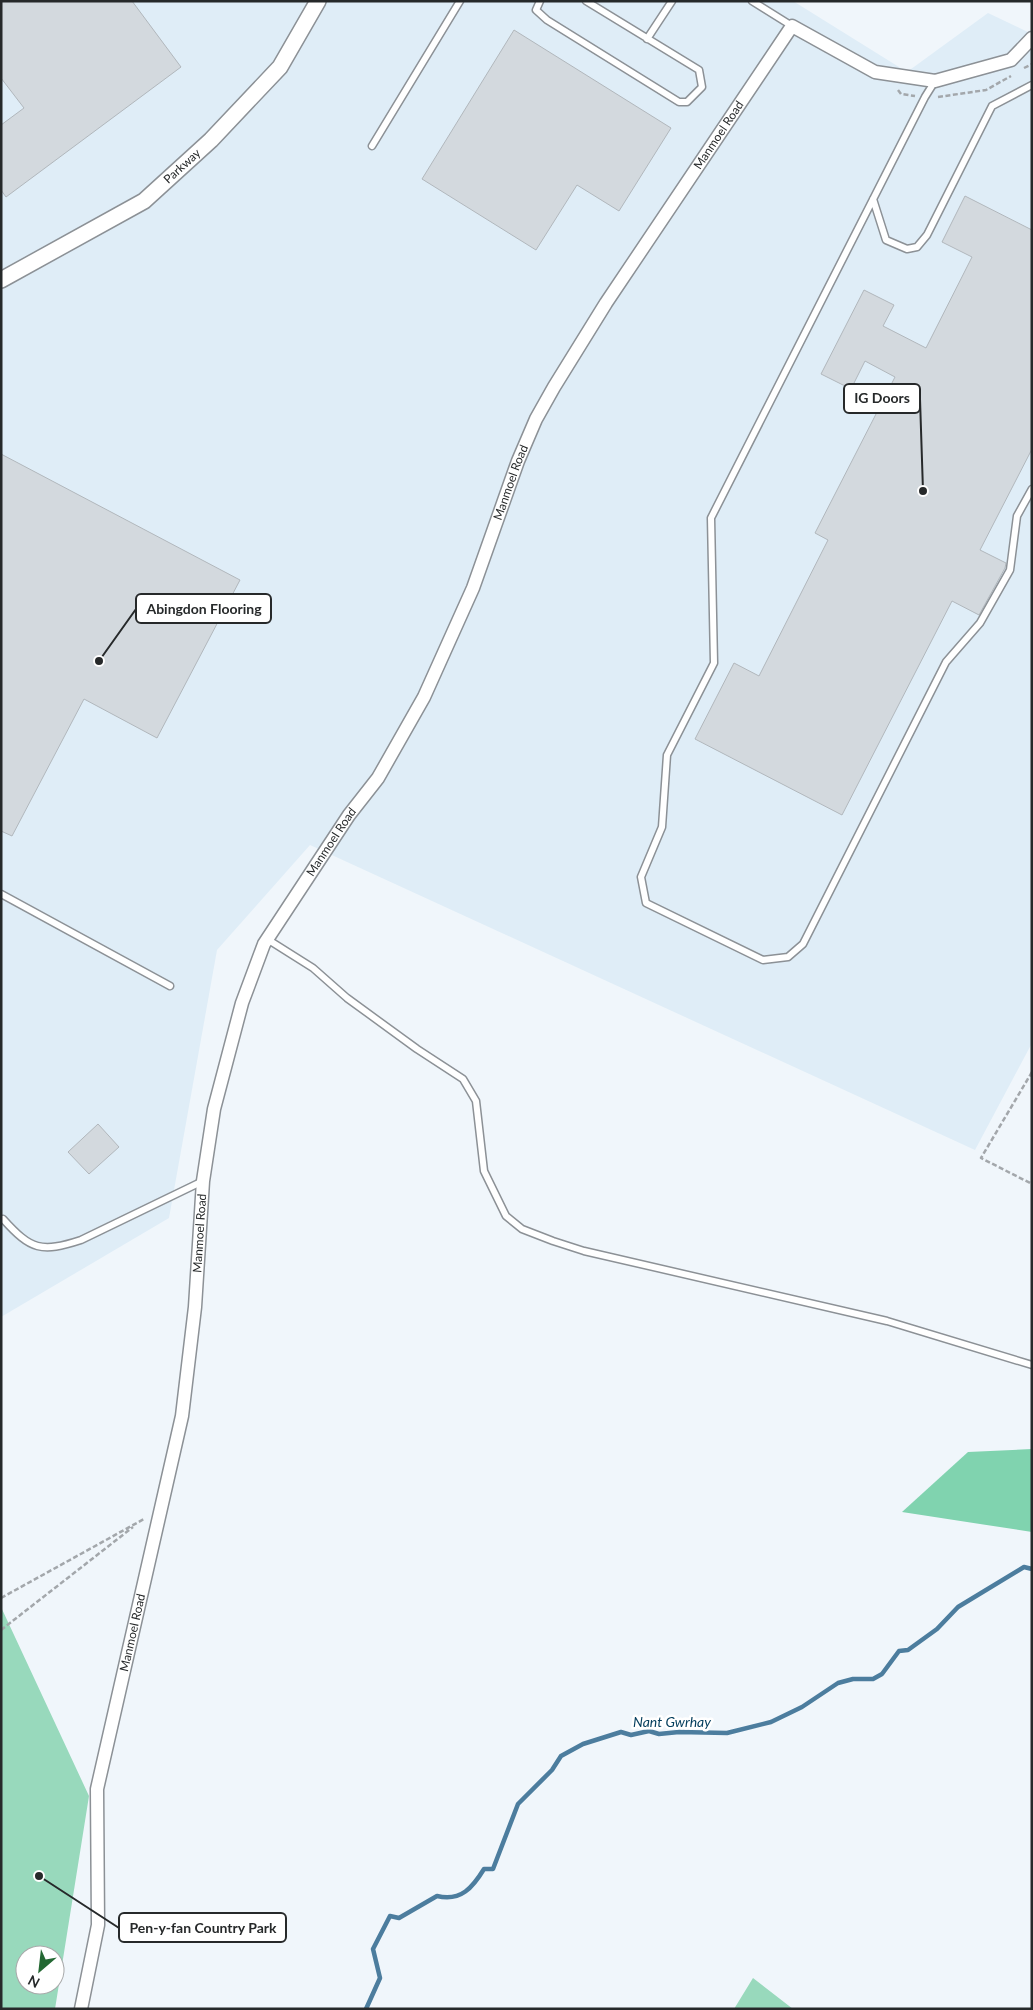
<svg xmlns="http://www.w3.org/2000/svg" width="1033" height="2010" viewBox="0 0 1033 2010" font-family="Lato,sans-serif">
  <rect width="100%" height="100%" fill="#f0f6fb"/>
  <path fill="#dfedf7" d="M1,1H793L907,72L988,13L1032,34V1043L975,1150L310,845L217,950L169,1218L1,1317Z"/>
  <path fill="#98d9bc" fill-rule="evenodd" d="M1,1607L89,1796L55,2009H1ZM25,1955H55V1985H25Z
    M753,1978L793,2009H734Z"/>
  <path fill="#80d3af" d="M1032,1449V1532L902,1512L968,1452Z"/>
  <g fill="none" stroke-linecap="round" stroke-linejoin="round">
    <path stroke="#4c7d9e" stroke-width="4.5" d="M366,2009L380,1978L373,1949L390,1916L399,1918L437,1896C461,1902 473,1887 484,1869H493L518,1804L552,1770L561,1756L583,1744L621,1732L631,1735L649,1731L659,1734L679,1732L727,1733L771,1722L802,1707L838,1683L853,1679H873L882,1674L899,1651L908,1650L937,1629L958,1607L1024,1567L1032,1569"/>
  </g>
  <path fill="#d3d9de" stroke="#b1b7bc" d="M1,1H132L181,67L6,197L1,190V125L24,108L1,78Z
    M514,30L671,128L619,211L577,185L536,250L422,179Z
    M965,196L1032,230V449L980,550L1006,563L1005,568L979,615L952,601L842,815L695,739L734,663L759,676L828,540L815,533L895,377L865,361L851,389L821,374L864,290L894,305L883,326L926,348L972,257L942,242Z
    M1,454L240,580L157,738L84,699L12,836L1,831Z
    M98,1124L119,1147L89,1174L68,1152Z"/>
  <g fill="none" stroke-linecap="round" stroke-linejoin="round">
    <defs>
      <path id="service" d="M540,1L536,10L547,20L679,102H687L702,87L699,70L586,1
        M752,1L792,26
        M647,39L672,1
        M935,81L925,97L711,518L714,663L667,755L662,827L641,877L646,903L763,960L788,957L803,944L946,662L980,623L1010,570L1017,516L1032,489
        M372,146L460,1
        M873,199L886,240L907,249L917,247L927,235L992,106L1032,85
        M1,894L170,986
        M267,939L313,968L347,998L417,1049L463,1079L476,1101L484,1171L506,1216L522,1229L553,1241L584,1251L887,1321L1032,1365
        M3,1219C31,1250 41,1253 81,1240L203,1181"/>
      <g id="minor">
        <path id="s1" d="M81,2009L98,1925L97,1789L182,1416L195,1307L203,1181L214,1109L242,1003L264,944L349,815L378,778L424,697L473,588L518,461L536,419L554,387L606,303L792,26L875,72L935,81L1011,60L1032,38"/>
      </g>
      <g id="tertiary">
        <path id="s2" d="M1,280L144,201L211,140L280,67L318,1"/>
      </g>
    </defs>
    <use href="#service" stroke="#8c9196" stroke-width="9"/>
    <use href="#minor" stroke="#8c9196" stroke-width="15"/>
    <use href="#tertiary" stroke="#8c9196" stroke-width="18"/>
    <path stroke="#a3a7ab" stroke-width="2.5" stroke-dasharray="5 2.5" stroke-linecap="butt" d="M1024,68L1032,64
      M898,90L901,94L915,96
      M938,97L986,90L1011,76
      M1032,1072L981,1158L1032,1184
      M1,1598L144,1519
      M1,1630L133,1527"/>
    <use href="#service" stroke="#fff" stroke-width="6"/>
    <use href="#minor" stroke="#fff" stroke-width="12"/>
    <use href="#tertiary" stroke="#fff" stroke-width="15"/>
  </g>
  <g text-anchor="middle" stroke-width="5" stroke-linejoin="round" paint-order="stroke">
    <g font-size="12" fill="#26292a" stroke="#fff">
      <text dy="4" stroke="none"><textPath href="#s1" startOffset="2018">Manmoel Road</textPath></text>
      <text dy="4" stroke="none"><textPath href="#s2" startOffset="215">Parkway</textPath></text>
      <text dy="4" stroke="none"><textPath href="#s1" startOffset="1612">Manmoel Road</textPath></text>
      <text dy="4" stroke="none"><textPath href="#s1" startOffset="1208">Manmoel Road</textPath></text>
      <text dy="4" stroke="none"><textPath href="#s1" startOffset="788">Manmoel Road</textPath></text>
      <text dy="4" stroke="none"><textPath href="#s1" startOffset="382">Manmoel Road</textPath></text>
    </g>
    <g font-size="14" font-style="italic" fill="#033d5c" stroke="#fff">
      <text x="672" y="1727">Nant Gwrhay</text>
    </g>
  </g>
  <path fill="none" stroke="#26292a" stroke-width="2" d="M923 491L920 399M99 661L136 609M39 1876L119 1928"/>
  <g fill="#26292a" stroke="#fff" stroke-width="2">
    <circle cx="923" cy="491" r="5"/>
    <circle cx="99" cy="661" r="5"/>
    <circle cx="39" cy="1876" r="5"/>
  </g>
  <g fill="#fff" stroke="#26292a" stroke-width="2">
    <rect x="844" y="384" width="76" height="29" rx="5"/>
    <rect x="136" y="594" width="135" height="29" rx="5"/>
    <rect x="119" y="1913" width="167" height="29" rx="5"/>
  </g>
  <g font-size="14" text-anchor="middle" font-weight="bold" fill="#26292a">
    <text x="882" y="403">IG Doors</text>
    <text x="204" y="614">Abingdon Flooring</text>
    <text x="203" y="1933">Pen-y-fan Country Park</text>
  </g>
  <rect width="1033" height="2010" fill="none" stroke="#26292a" stroke-width="5"/>
  <g transform="translate(40 1970) rotate(208)"><circle r="24" fill="#ffffff" stroke="#a8a9aa"/>
  <path d="M0-4L9 19L0 12L-9 19Z" fill="#236833"/>
  <text y="-8" font-size="14" font-weight="bold" text-anchor="middle" fill="#26292a">N</text>
  </g>
</svg>
